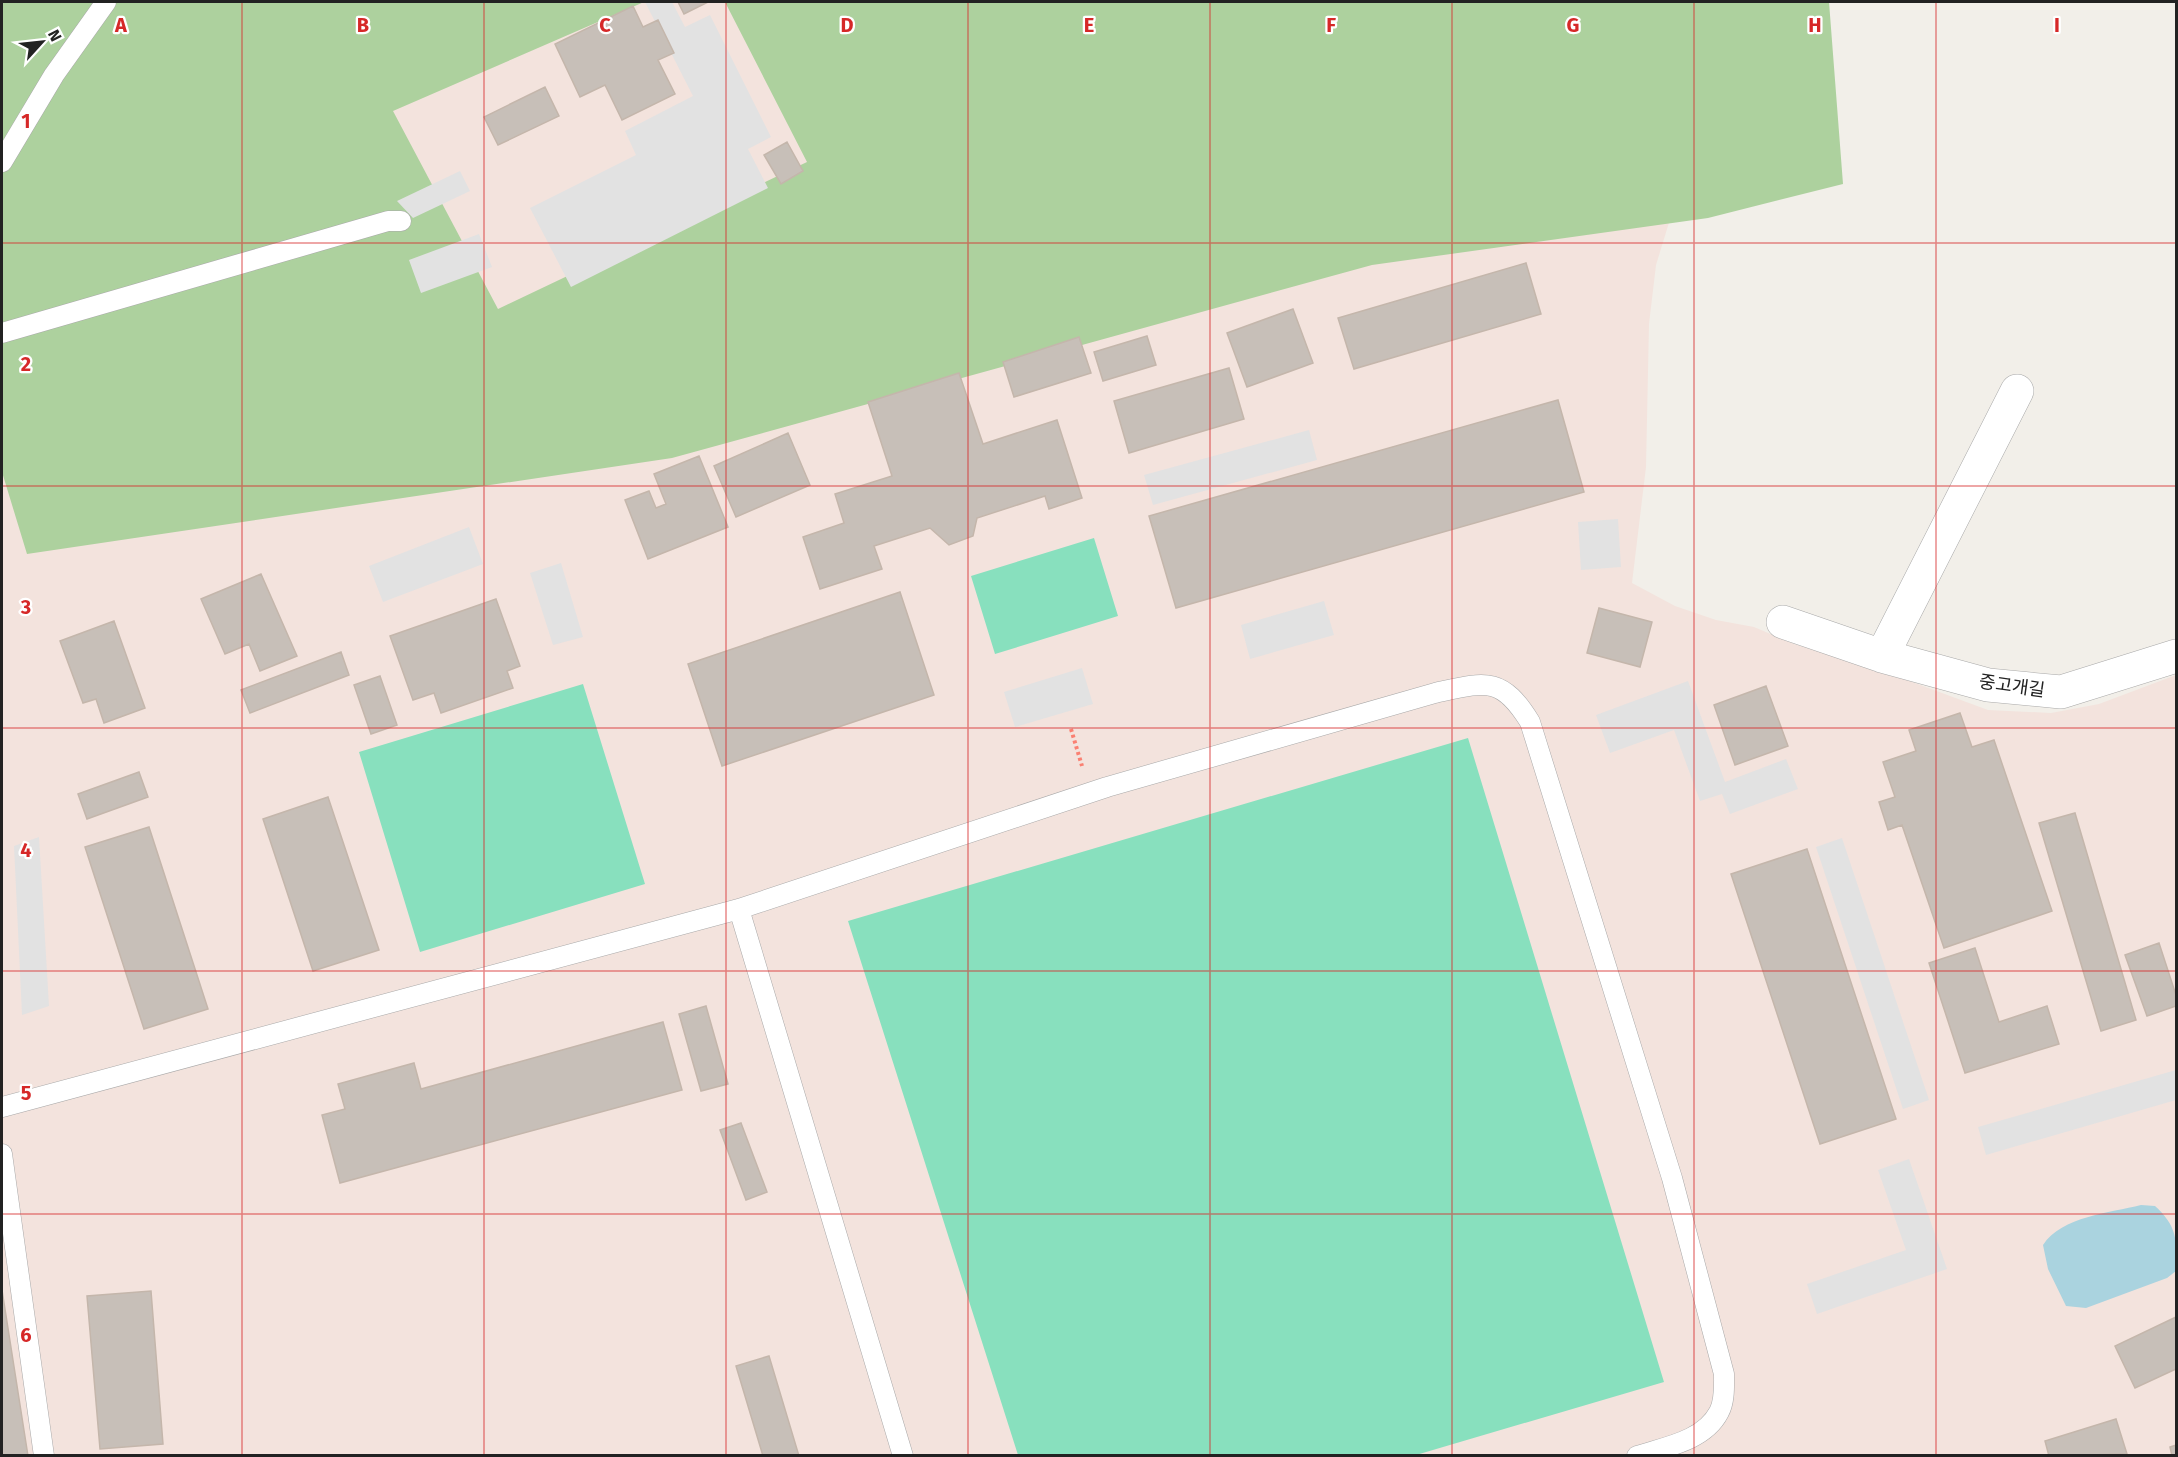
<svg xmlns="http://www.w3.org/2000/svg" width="2178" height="1457" viewBox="0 0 2178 1457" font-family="'Fira Sans','Noto Sans KR',sans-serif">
  <rect width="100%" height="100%" fill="#f2efe9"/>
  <path fill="#f3e3dd" d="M2,2H1763L1683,177L1656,265L1649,324L1646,467L1632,583L1675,606L1716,620L1754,627L1794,644L1858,662L1988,710L2051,713L2099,704L2176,675V1455L2,1456Z"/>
  <path fill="#add19e" d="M2,2H644L393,111L498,309L807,162L725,2H1829L1843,184L1708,218L1372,265L672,458L27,554L2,472Z"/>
  <path fill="#88e0be" d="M1094,538L1118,616L995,654L971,576Z
    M583,684L645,884L420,952L359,752Z
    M1468,738L1664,1382L1416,1455H1018L848,921Z"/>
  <path fill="#e2e2e2" d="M645,2H672L685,27L710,15L771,137L748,149L768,188L571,287L530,208L636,155L625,131L693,96Z
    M460,171L470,191L413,218L397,201Z
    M479,234L492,267L421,293L409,260Z
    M1309,430L1317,460L1153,505L1144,475Z
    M1618,519L1621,567L1581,570L1578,522Z
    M469,527L483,564L383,602L369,566Z
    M561,563L583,637L553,645L530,573Z
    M1324,601L1334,635L1250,659L1241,625Z
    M1082,668L1093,704L1015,727L1004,692Z
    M1688,681L1725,782L1786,759L1798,789L1730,814L1722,794L1700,801L1674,730L1610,753L1596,715Z
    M39,837L49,1006L22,1015L14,846Z
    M1842,838L1929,1100L1903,1109L1816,847Z
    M2176,1070V1100L1986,1155L1978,1127Z
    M1909,1159L1947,1269L1817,1314L1807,1284L1906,1250L1878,1170Z"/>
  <path fill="#aad3df" d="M2141,1205L2155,1206C2178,1227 2177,1241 2176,1271L2167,1278L2086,1308L2066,1306L2048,1269L2043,1245C2062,1216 2110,1213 2141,1205Z"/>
  <path fill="#c7bfb8" stroke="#c4b6ab" stroke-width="1.5" d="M678,2H708L684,14Z
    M633,6L643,27L658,20L674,53L658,60L675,94L622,120L605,85L580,97L555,44Z
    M545,87L559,116L498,145L484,117Z
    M787,142L803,171L781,184L764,155Z
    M1526,263L1541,314L1354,369L1338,318Z
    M1293,309L1313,363L1247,387L1227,333Z
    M1147,336L1156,365L1103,381L1094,352Z
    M1079,337L1091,373L1014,397L1003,362Z
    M1229,368L1244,419L1129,453L1114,401Z
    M959,373L983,444L1057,420L1082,498L1049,509L1045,496L977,518L973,536L949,545L930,528L874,546L882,569L820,589L803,537L844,523L835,494L892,476L868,402Z
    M1558,400L1584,492L1176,608L1149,516Z
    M788,433L810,485L736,517L714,466Z
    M699,456L728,527L648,559L625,500L649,491L656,508L666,504L654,474Z
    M261,574L297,656L260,671L249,644L225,654L201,599Z
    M900,592L934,695L722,766L688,664Z
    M496,599L520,666L507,671L513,688L441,713L434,693L413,700L390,636Z
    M1599,608L1652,622L1640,667L1587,653Z
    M114,621L145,708L104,723L96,699L83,703L60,641Z
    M341,652L349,675L250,713L241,690Z
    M380,676L397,725L371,734L354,685Z
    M1766,686L1788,746L1735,765L1714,705Z
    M1960,713L1972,747L1994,740L2052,911L1944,948L1902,825L1888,830L1879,802L1895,797L1883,762L1916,751L1909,730Z
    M139,772L148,797L87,819L78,794Z
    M328,797L379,950L313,971L263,819Z
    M2075,813L2136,1020L2101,1031L2039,823Z
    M149,827L208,1009L144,1029L85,847Z
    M1807,849L1896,1119L1820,1144L1731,874Z
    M2159,943L2176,995V1006L2147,1016L2125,955Z
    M1975,948L1999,1022L2047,1006L2059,1044L1965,1073L1929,963Z
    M706,1006L728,1084L701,1091L679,1014Z
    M663,1022L682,1090L340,1183L322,1115L345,1109L338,1084L414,1063L421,1089Z
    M741,1123L767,1192L746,1200L720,1130Z
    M2,1290L28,1456H2Z
    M151,1291L163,1444L100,1449L87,1296Z
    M2176,1317V1369L2135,1388L2115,1346Z
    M769,1356L799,1456H763L736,1366Z
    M2116,1419L2127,1454L2049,1456L2045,1441Z
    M2176,1445V1456H2172L2170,1447Z"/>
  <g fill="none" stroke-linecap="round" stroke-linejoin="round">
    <defs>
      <path id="service" d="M2,162L54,75L106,2
        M2,333L388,221H401
        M739,909L903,1456
        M2,1107L739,909L1107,787L1435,693C1485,682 1501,675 1530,722L1672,1178L1724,1374C1724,1386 1725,1401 1719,1412C1704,1441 1665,1447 1637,1456
        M2,1154L44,1456"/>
      <path id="minor" d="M2017,391L1882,656L1988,685L2061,692L2176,656
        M1783,622L1882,656"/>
    </defs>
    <use href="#service" stroke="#a9a9a9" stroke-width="21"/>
    <use href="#minor" stroke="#a9a9a9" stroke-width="34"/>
    <path stroke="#fa8072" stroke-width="4" stroke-dasharray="3 3" stroke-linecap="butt" d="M1071,729L1082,766"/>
    <use href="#service" stroke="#fff" stroke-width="20"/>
    <use href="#minor" stroke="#fff" stroke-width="33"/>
  </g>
  <path fill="none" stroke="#d62828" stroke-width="1.5" stroke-opacity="0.55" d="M242,2V1456M484,2V1456M726,2V1456M968,2V1456M1210,2V1456M1452,2V1456M1694,2V1456M1936,2V1456M2,243H2176M2,486H2176M2,728H2176M2,971H2176M2,1214H2176"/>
  <g text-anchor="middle" stroke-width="4.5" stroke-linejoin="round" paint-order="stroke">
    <g font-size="18" fill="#222" stroke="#fff">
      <text transform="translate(2012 686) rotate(8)" y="6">중고개길</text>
    </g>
  </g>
  <g font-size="20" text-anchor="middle" font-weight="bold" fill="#d62828" stroke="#fff" stroke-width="4.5" stroke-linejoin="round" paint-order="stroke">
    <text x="121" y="32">A</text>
    <text x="363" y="32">B</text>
    <text x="605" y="32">C</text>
    <text x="847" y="32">D</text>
    <text x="1089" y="32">E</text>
    <text x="1331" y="32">F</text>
    <text x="1573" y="32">G</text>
    <text x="1815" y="32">H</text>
    <text x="2057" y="32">I</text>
    <text x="26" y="128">1</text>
    <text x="26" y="371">2</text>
    <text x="26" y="614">3</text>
    <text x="26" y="857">4</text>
    <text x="26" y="1100">5</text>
    <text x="26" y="1342">6</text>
  </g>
  <rect width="2178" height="1457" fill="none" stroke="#222222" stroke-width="6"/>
  <g transform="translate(42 42) rotate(63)" stroke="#ffffff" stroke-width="4.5" paint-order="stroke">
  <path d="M0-4.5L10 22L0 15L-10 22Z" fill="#222222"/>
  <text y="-9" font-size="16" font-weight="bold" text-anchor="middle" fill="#222222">N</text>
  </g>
</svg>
